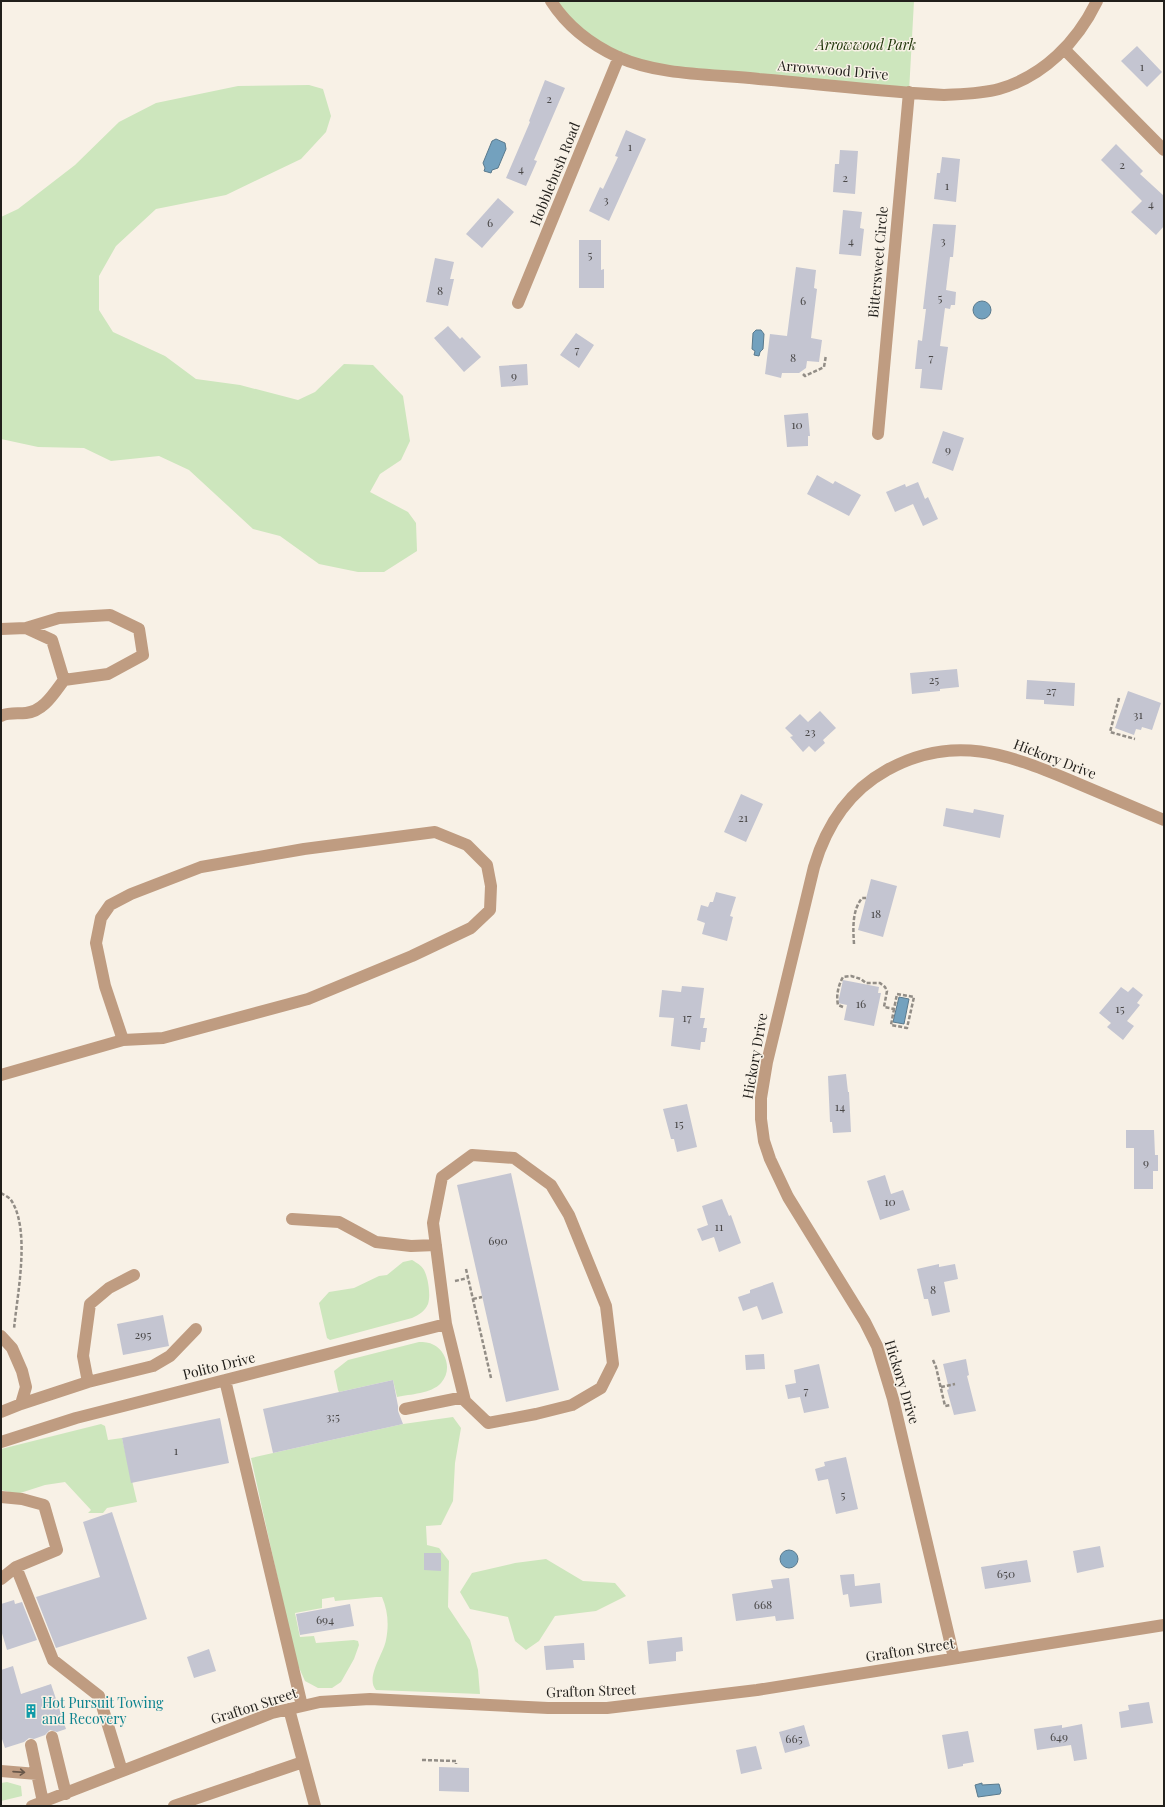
<svg xmlns="http://www.w3.org/2000/svg" width="1165" height="1807" viewBox="0 0 1165 1807" font-family="'Playfair Display',serif">
  <rect width="100%" height="100%" fill="#f8f1e6"/>
  <path fill="#cde6bd" d="M551,1H914L909,92L644,65L584,36Z
    M309,85L323,89L331,116L326,132L301,159L226,195L156,209L116,246L99,276V310L113,332L165,356L196,379L240,385L298,400L315,392L344,364L373,365L403,396L410,441L401,460L380,474L370,492L408,512L416,523L417,551L384,572H358L319,564L280,536L253,529L189,470L159,456L111,461L84,448L38,447L1,439V217L18,209L75,165L119,122L156,103L238,86Z
    M412,1260C417,1263 421,1265 424,1270C428,1277 431,1295 428,1304C425,1311 419,1315 412,1318L330,1340L327,1338L319,1303L329,1292L354,1288L379,1276L387,1275L403,1262Z
    M419,1342C424,1342 429,1342 434,1345C447,1352 452,1371 441,1383C431,1394 410,1394 397,1397L393,1380L339,1392L338,1390L334,1371L348,1360Z
    M453,1417L461,1428L455,1463L453,1501L441,1525L426,1526L427,1545L439,1548L449,1561L448,1607L470,1640L478,1670L480,1694L376,1690C365,1678 384,1653 386,1640C389,1625 388,1611 382,1597H376L335,1601L334,1597L322,1599V1608L295,1613L300,1637L314,1636L316,1643L354,1640L358,1641L359,1645L354,1659L341,1682L332,1688H318L305,1681L296,1661L251,1458L403,1424Z
    M101,1424L105,1426L108,1440L122,1438L137,1502L107,1508L103,1513H88L91,1510L65,1482L45,1485L17,1494L1,1490V1449Z
    M546,1559L583,1581L615,1583L626,1596L596,1611L555,1616L539,1641L526,1650L515,1641L508,1617L470,1609L460,1592L472,1573L515,1563Z
    M7,1782L21,1786L22,1796L1,1801V1783Z"/>
  <path fill="#73a1be" stroke="#5a7a8d" d="M496,139L505,143L506,149L498,168L492,170L491,173L484,171L485,168L483,163L492,141Z
    M973 310a9 9 0 1 1 18 0a9 9 0 1 1-18 0Z
    M756,330H761L764,334L763,349L760,352L759,356L754,355L755,351L752,349L753,333Z
    M899,997L909,999L904,1024L893,1022Z
    M780 1559a9 9 0 1 1 18 0a9 9 0 1 1-18 0Z
    M982,1783V1785L999,1784L1001,1791L1000,1794L978,1797L975,1785Z"/>
  <path fill="#c4c5d1" d="M1137,46L1162,72L1147,87L1121,61Z
    M545,80L565,88L534,160L537,161L526,186L506,178L530,122L529,121Z
    M626,130L646,139L609,221L589,211L600,187L603,189L618,157L615,156Z
    M1116,144L1143,171L1140,174L1164,196V226L1156,235L1131,212L1142,201L1101,160Z
    M840,150L858,151L855,194L833,192L835,164H839Z
    M942,157L960,159L956,202L934,199L937,173H940Z
    M498,198L514,212L482,248L466,234Z
    M843,210L862,212L860,228L864,229L861,256L839,254Z
    M933,224L956,225L953,257H950L946,290L956,292L955,305H951L950,309L945,308L940,346L948,347L942,390L920,388L922,369H915L918,340L922,341L926,309H923Z
    M579,240H601V270L604,269V288H579Z
    M435,258L454,262L450,279H454L448,306L426,302Z
    M796,267L816,270L814,288L817,289L811,338L822,340L819,362L807,361L806,368L799,373H782L781,378L765,374L770,334L787,336Z
    M448,326L460,339L462,337L481,357L464,372L434,338Z
    M576,333L594,345L579,368L560,355Z
    M527,364L528,385L501,387L499,366Z
    M808,413L810,436H808V446L787,447L784,415Z
    M943,431L964,438L953,471L932,463Z
    M817,475L833,484L835,481L861,495L849,516L807,494Z
    M918,482L925,499L928,497L938,519L923,526L913,504L895,512L886,492L905,484L906,487Z
    M957,669L959,687L940,689V691L912,694L910,673Z
    M1027,680L1075,683L1074,706L1044,704V700L1026,699Z
    M1128,691L1161,703L1152,730L1142,727L1141,730L1136,729L1134,735L1115,728Z
    M820,711L836,728L823,740L825,743L815,752L809,746L803,752L790,737L793,736L785,728L800,714L808,722Z
    M741,794L763,804L746,842L724,832Z
    M946,808L973,813L974,809L1004,815L1000,838L943,826Z
    M871,879L897,886L883,937L858,930Z
    M716,892L736,897L730,916L733,917L727,941L702,934L705,923L697,920L701,905L708,907L710,902H713Z
    M843,980L879,987L878,993H881L874,1026L844,1020L847,1005L838,1003Z
    M682,986L704,988L700,1018H705L703,1028H707L705,1042H701L700,1050L671,1046L674,1018L659,1017L662,990L681,992Z
    M1121,987L1128,992L1133,987L1143,995L1137,1003L1140,1005L1127,1021L1134,1026L1123,1040L1107,1027L1111,1023L1099,1013Z
    M846,1074L848,1092H849L851,1132L833,1133L832,1122H830L828,1076Z
    M687,1104L697,1147L677,1152L674,1139H671L663,1109Z
    M1126,1130H1154L1155,1155H1158V1171H1153V1189H1134V1148H1126Z
    M511,1173L559,1390L506,1402L457,1185Z
    M885,1175L891,1194L903,1190L910,1210L880,1220L867,1181Z
    M722,1199L729,1216L731,1215L741,1243L719,1252L714,1237L702,1241L697,1229L708,1225L702,1206Z
    M939,1264V1267L955,1264L958,1279L944,1282L950,1312L932,1316L928,1299H924L917,1269Z
    M773,1282L783,1313L762,1320L757,1306L743,1311L738,1297L750,1293V1290Z
    M163,1315L169,1346L123,1355L117,1324Z
    M764,1354L765,1369L746,1370L745,1355Z
    M966,1359L969,1375L967,1376L976,1411L954,1415L947,1390L949,1389L943,1364Z
    M819,1364L829,1408L804,1413L800,1397L788,1399L785,1385L796,1383L794,1370Z
    M393,1380L398,1406V1411L403,1424L273,1453L263,1409Z
    M220,1418L229,1463L131,1483L122,1438Z
    M846,1457L858,1509L836,1514L828,1479L818,1481L815,1469L825,1466L824,1462Z
    M112,1512L147,1619L56,1648L36,1597L100,1577L83,1522Z
    M1100,1546L1104,1567L1077,1573L1073,1551Z
    M424,1553H441V1571L424,1570Z
    M1027,1560L1031,1582L985,1589L981,1567Z
    M854,1574L855,1586L880,1583L882,1603L850,1607L848,1594L843,1595L840,1575Z
    M789,1578L794,1619L776,1621L775,1616L736,1621L732,1594L773,1588L771,1580Z
    M14,1600L15,1604L22,1602L37,1640L7,1650L1,1630V1604Z
    M350,1604L354,1626L300,1635L296,1614Z
    M682,1637L683,1651L676,1652V1661L649,1664L647,1641Z
    M584,1643L585,1660H573L574,1668L546,1670L544,1646Z
    M209,1649L216,1671L194,1678L187,1657Z
    M13,1666L21,1694L51,1684L66,1729L57,1732L50,1730L45,1735L34,1739L29,1738L24,1742L5,1748L1,1736V1670Z
    M1149,1702L1153,1723L1121,1728L1119,1712L1129,1710L1128,1705Z
    M1082,1724L1087,1759L1074,1761L1071,1745L1037,1750L1034,1729L1062,1725V1728Z
    M804,1725L810,1746L785,1753L779,1732Z
    M968,1731L974,1762L963,1764V1766L948,1769L942,1735Z
    M756,1746L762,1769L741,1774L736,1750Z
    M439,1767L469,1768V1792L439,1791Z"/>
  <g fill="none" stroke-linecap="round" stroke-linejoin="round">
    <path stroke="#928d86" stroke-width="2.5" stroke-dasharray="4 2" stroke-linecap="butt" d="M803,374L805,376L824,367L826,355
      M1119,698L1110,732L1135,739
      M854,944C853,928 852,911 862,898H866
      M843,1007L838,1005C836,996 838,986 843,977L851,976L861,979L866,983H880L885,987L887,991L884,1007L894,1009L897,994L914,997L907,1028L891,1025L894,1009
      M1,1193C4,1195 9,1197 11,1200C31,1230 17,1295 14,1329
      M466,1269L491,1378
      M455,1281L468,1278
      M473,1299L482,1297
      M933,1360L936,1367L945,1406L951,1405
      M941,1387L955,1384
      M422,1760L456,1761V1764"/>
    <path stroke="#bf9c81" stroke-width="12" d="M551,1C567,26 592,45 618,57C661,76 713,74 759,79C820,84 882,92 944,95C962,94 981,94 999,89C1044,76 1077,42 1097,1
      M1065,50L1164,150
      M518,303L619,57
      M878,434L909,92
      M1,629L26,628L59,618L110,615L139,629L143,655L108,674L64,680L52,640L26,628
      M1,716C8,712 18,714 26,713C44,711 54,693 64,680
      M1,1075L123,1040L163,1038L308,999L412,956L471,928L490,910L491,886L487,865L467,845L435,832L304,849L201,867L131,894L110,905L101,918L96,943L105,986L123,1040
      M472,1155L514,1158L551,1185L569,1215L606,1306L613,1364L601,1388L572,1405L536,1414L488,1423L465,1401L446,1324L433,1223L442,1177Z
      M292,1219L339,1222L376,1242L411,1246L436,1245
      M1,1336L12,1348L22,1371L26,1387L21,1404L1,1412
      M225,1380L302,1706
      M88,1382L83,1356L90,1304L109,1288L134,1275
      M21,1404L88,1382L153,1366L170,1356L196,1329
      M405,1409L464,1397
      M1,1442L76,1418L446,1324
      M1,1497L22,1499L44,1505L57,1550L16,1567
      M1,1579L16,1567L53,1660L99,1696L122,1771
      M954,1658L893,1399L877,1346L865,1322L788,1197L770,1159L764,1141L761,1119V1098L767,1062L814,867C826,826 849,791 887,770C954,733 1007,754 1072,781C1103,794 1133,807 1164,820
      M289,1709L315,1806
      M52,1737L66,1794
      M31,1745L43,1802
      M1,1771L37,1774
      M32,1806L272,1713L320,1702L370,1699L548,1708H607L757,1690L1164,1625
      M174,1806L303,1762"/>
  </g>
  <defs><path id="oneway-shaft" d="M-6 0H5M1.5-3L5.5 0L1.5 3" fill="none" stroke-width="1.6" stroke-linecap="round" stroke-linejoin="round"/></defs>
  <use stroke="#685749" href="#oneway-shaft" transform="translate(19 1772) rotate(4)"/>
  <defs>
    <symbol id="building-bare" viewBox="-9 -9 18 18"><path d="M-4-6H4V6H1V3H-1V6H-4ZM-2.5-4.3h1.7v1.8h-1.7ZM.8-4.3h1.7v1.8H.8ZM-2.5-1h1.7V.8h-1.7ZM.8-1h1.7V.8H.8Z" fill="#0f9aa8" stroke="#f8f1e6" stroke-width="2.5" paint-order="stroke"/></symbol>
  </defs>
  <g fill-rule="evenodd">
    <use href="#building-bare" x="21" y="1701" width="20" height="20"/>
  </g>
  <g text-anchor="middle" stroke-width="3" stroke-linejoin="round" paint-order="stroke">
    <g font-size="12" fill="#4a4848">
      <text x="1142" y="71">1</text>
      <text x="549" y="103">2</text>
      <text x="630" y="151">1</text>
      <text x="1122" y="169">2</text>
      <text x="521" y="173">4</text>
      <text x="845" y="182">2</text>
      <text x="947" y="190">1</text>
      <text x="606" y="204">3</text>
      <text x="1151" y="208">4</text>
      <text x="490" y="227">6</text>
      <text x="851" y="245">4</text>
      <text x="943" y="245">3</text>
      <text x="590" y="259">5</text>
      <text x="440" y="295">8</text>
      <text x="940" y="302">5</text>
      <text x="803" y="305">6</text>
      <text x="577" y="354">7</text>
      <text x="793" y="362">8</text>
      <text x="931" y="362">7</text>
      <text x="514" y="380">9</text>
      <text x="797" y="429">10</text>
      <text x="948" y="454">9</text>
      <text x="934" y="684">25</text>
      <text x="1051" y="695">27</text>
      <text x="1138" y="719">31</text>
      <text x="810" y="736">23</text>
      <text x="743" y="822">21</text>
      <text x="876" y="918">18</text>
      <text x="861" y="1008">16</text>
      <text x="1120" y="1013">15</text>
      <text x="687" y="1022">17</text>
      <text x="840" y="1111">14</text>
      <text x="679" y="1128">15</text>
      <text x="1146" y="1167">9</text>
      <text x="890" y="1206">10</text>
      <text x="719" y="1231">11</text>
      <text x="498" y="1245">690</text>
      <text x="933" y="1294">8</text>
      <text x="143" y="1339">295</text>
      <text x="806" y="1395">7</text>
      <text x="333" y="1421">3;5</text>
      <text x="176" y="1455">1</text>
      <text x="843" y="1499">5</text>
      <text x="1006" y="1578">650</text>
      <text x="763" y="1609">668</text>
      <text x="325" y="1624">694</text>
      <text x="1059" y="1741">649</text>
      <text x="794" y="1743">665</text>
    </g>
    <g font-size="14" font-style="italic" fill="#1a3103" stroke="#f8f1e6">
      <text x="866" y="50">Arrowwood Park</text>
    </g>
    <g font-size="14" fill="#211f1b" stroke="#f8f1e6">
      <text transform="translate(833 70) rotate(5)" y="5">Arrowwood Drive</text>
      <text transform="translate(555 174) rotate(-68)" y="5">Hobblebush Road</text>
      <text transform="translate(878 262) rotate(-85)" y="5">Bittersweet Circle</text>
      <text transform="translate(1055 759) rotate(21)" y="5">Hickory Drive</text>
      <text transform="translate(755 1056) rotate(-80)" y="5">Hickory Drive</text>
      <text transform="translate(219 1366) rotate(-14)" y="5">Polito Drive</text>
      <text transform="translate(902 1382) rotate(73)" y="5">Hickory Drive</text>
      <text transform="translate(910 1650) rotate(-9)" y="5">Grafton Street</text>
      <text transform="translate(591 1691) rotate(-2)" y="5">Grafton Street</text>
      <text transform="translate(254 1706) rotate(-18)" y="5">Grafton Street</text>
    </g>
    <g font-size="14" fill="#0d838f" stroke="#f8f1e6" text-anchor="start">
      <text x="42" y="1708">Hot Pursuit Towing<tspan x="42" dy="16">and Recovery</tspan></text>
    </g>
  </g>
  <rect width="1165" height="1807" fill="none" stroke="#211f1b" stroke-width="4"/>
</svg>
